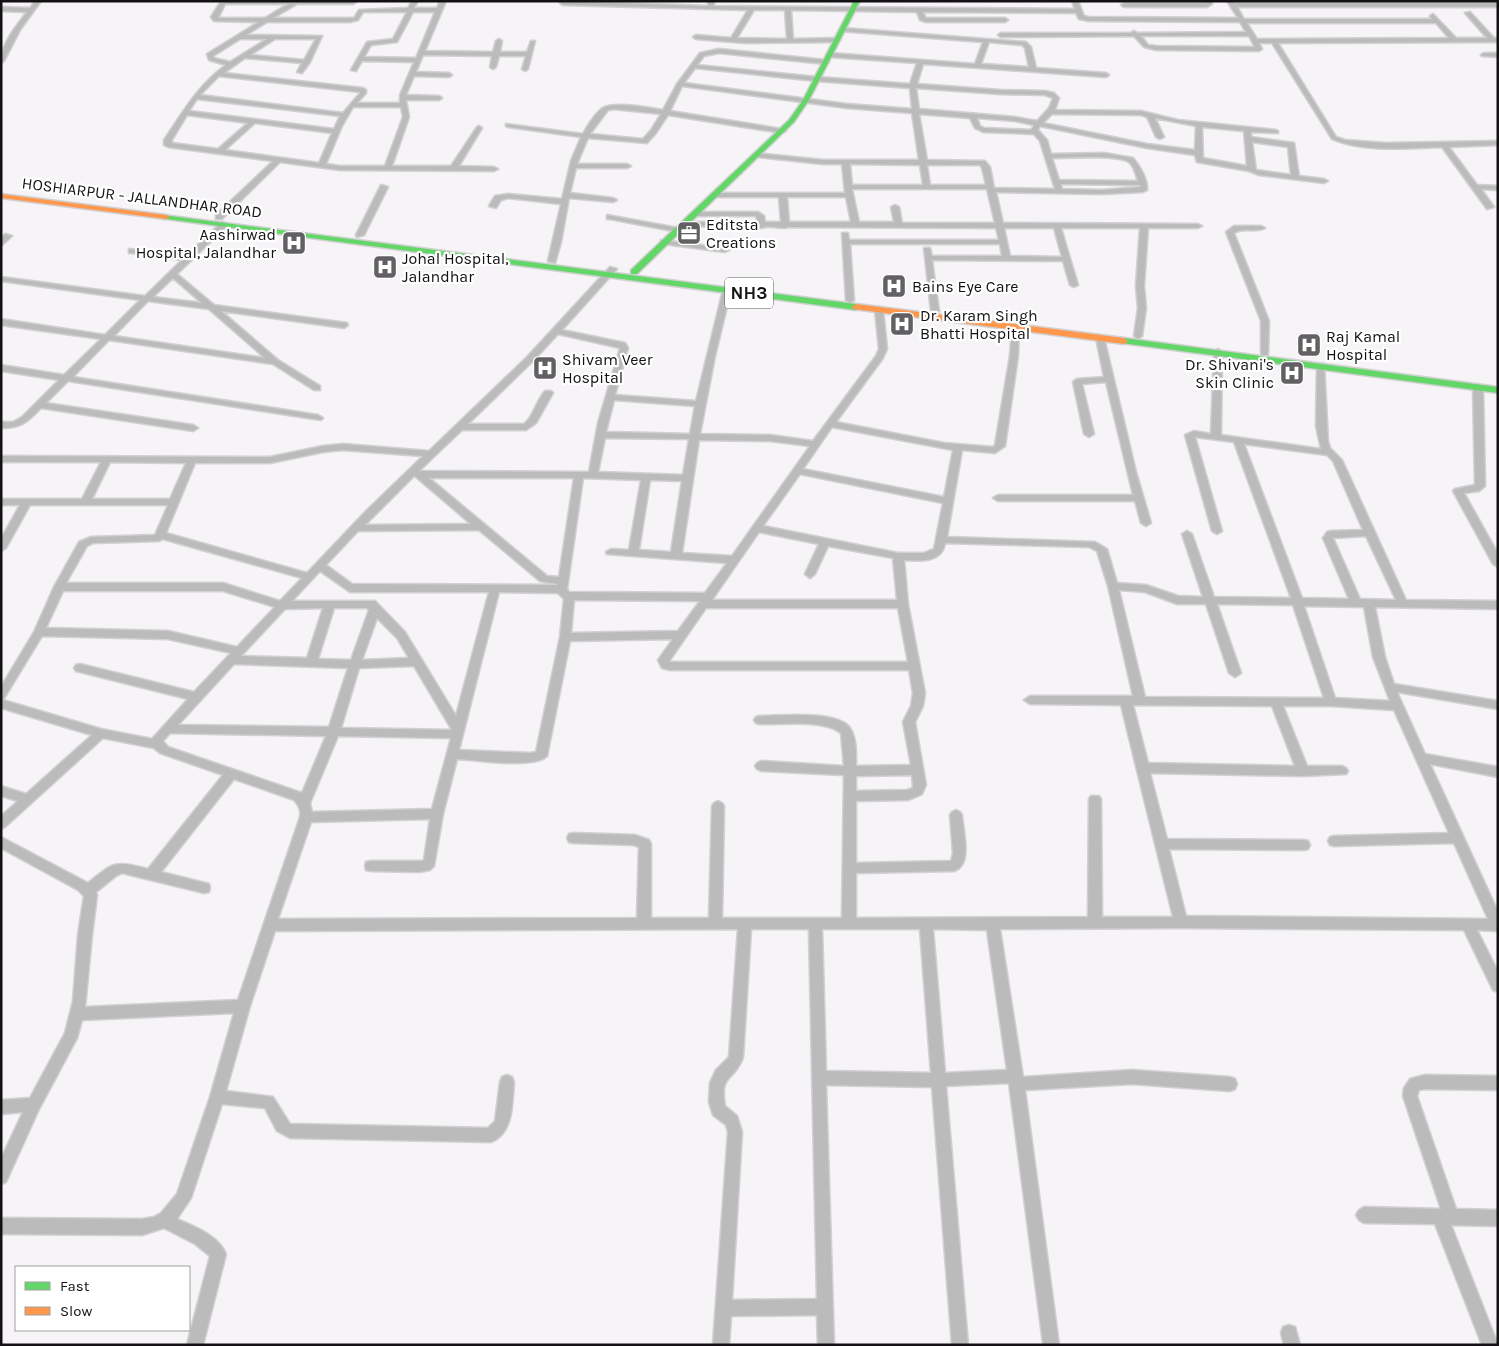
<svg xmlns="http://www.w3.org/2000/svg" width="1499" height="1346" viewBox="0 0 1499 1346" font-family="Karla,sans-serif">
  <rect width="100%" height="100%" fill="#f6f4f7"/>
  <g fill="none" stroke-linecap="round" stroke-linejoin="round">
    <defs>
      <path id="street" d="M35,1H41L20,30L4,61L1,63C1,44 16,26 27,12L1,11V7L30,8Z
        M221,1L356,2L353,4H297L273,18H354L359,10L408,8L412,1H418L414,8H437L440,1H446L425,51L493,52L496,41L499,39L502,41L500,52H527L531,41H535L528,69L525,71L522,69L526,56H499L496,67L493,69L490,67L492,56L423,55L416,72L449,73L452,75L449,77L414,76L406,95L439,96L442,98L439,100H406L409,117L392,166H451L477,127L479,126L482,128L459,166L494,167L498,169L494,171L340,170L280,162L222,219H216V215L273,161L168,147L164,145V140C183,112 198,85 226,65L209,60L207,54L259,22L214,21L211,17ZM225,4H288L265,18H218ZM363,12H407L393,39L367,42L351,70L356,71L362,61L414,62L400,95V103H357L366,93V90L363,88L224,73L245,58L302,63L297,72L302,73L310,62L322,36L246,35L267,22H350L358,20ZM413,12H435L416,58L364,57L371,45L397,42ZM240,39H267L230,62L214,58L213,56ZM275,39H316L304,60L250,55ZM219,76L360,92V93L343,113L200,95ZM197,99L340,116L334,129L189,111ZM353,107H401L403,117L385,166H340L326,164L342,126ZM187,115L248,123L218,149L172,143V140ZM255,123L332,133L319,163L225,150Z
        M565,1L708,6V1H714V6L1075,9L1072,1H1078L1084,16L1089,17L1238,18L1227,1H1233L1234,3H1498V7H1237L1244,19H1432L1430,16L1433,14L1456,38H1487L1465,13L1470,12L1494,38H1498V42L1278,43L1336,137L1345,140L1385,143L1498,141V145L1449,147L1477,185L1498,186V190L1481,189L1494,207L1487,209L1442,147C1407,148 1364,153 1332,139L1272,43H1259L1262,49L1259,51L1156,50L1144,47L1134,36L1001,37L998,35L1001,33H1131L1134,31L1137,33L1246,32L1240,22L1089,21L1079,19L1076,13L923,12L926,18H1005L1008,20L1005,22H926L920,20L917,12L791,10L793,39L837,38L840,40L837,42L746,43L696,39L693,37L696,35L731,38L748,10L563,5L560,3ZM754,10H785L787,39L737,38ZM1247,23H1436L1449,38L1257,39ZM1141,36H1249L1255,47L1156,46L1148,45Z
        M1205,1H1211L1212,4L1207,7H1124L1121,5L1124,3H1206Z
        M842,28L1026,42L1031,47L1036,68L1106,73L1109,75L1106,77L923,64L917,84L1000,90L1045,91L1054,93L1059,98L1055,110L1141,111L1178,120L1276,130L1278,131V133L1251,132V137L1294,143L1299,176L1324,179L1328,181L1324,183L1259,175L1249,171L1197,162L1195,155L1147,148L1040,126L1038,130L1047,140L1051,154L1104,153L1133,158C1140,166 1148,180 1147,190L1143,192L1102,194L996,192L1003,223L1198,224L1202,226L1198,228H1148L1144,286L1146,308L1142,336L1138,339L1134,336L1138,308L1136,286L1140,228H1061L1078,285L1074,287L1070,285L1063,261L932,260L939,311L935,314L931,311L924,248H930L932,256H1002L1000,244H850L854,300L850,303L846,300L842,233H848L849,240H999L996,228L788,227C781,230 770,224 762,228L759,227L684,226L680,224L684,222H758L756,216H692V212H758L764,216L765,222H781L779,197H712V193H845L842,164H823L757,157H754V153L823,160H919L912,113L847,108L682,86L670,111L782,129L786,131L782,133L668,115L656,133L647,143L588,138L577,164H627L631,166L627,168H576L570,193L613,198L617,200L613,202L569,198L561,242L555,263L548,261L561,204L508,198L501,200L496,208L489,206L495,196L508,194L562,199L571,161L581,137L508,127L506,126V124L583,134C588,125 595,113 603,108C614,101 650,108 663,110L677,84L700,53L719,49L826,60L829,62L826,64L719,53L704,56L697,65L817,77L910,84L917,63L830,57L827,55L830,53L975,64L983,42L840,31L839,30ZM989,42L1022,45L1025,48L1029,67L981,64ZM695,68L817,81L910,88L912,109L847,104L684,83ZM916,88L1000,94L1045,95L1053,98L1049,108L1037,121L1015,117L919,109ZM614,109L661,114L651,130L643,139L590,134L608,110ZM919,114L970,118L975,128L983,132L1034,134L1040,141L1055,189L994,188L990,167L985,161L927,160ZM1052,114L1141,115L1147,117L1156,137L1160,139L1164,137L1155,118L1196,126L1195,150L1147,144L1043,123ZM977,118L1015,121L1034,125L1031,130L984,128L980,126ZM1202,127L1244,131L1247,166L1203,158ZM1252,142L1288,147L1291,175L1256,170ZM1052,158C1067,158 1120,154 1130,163C1134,167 1136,175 1138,181L1059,180ZM850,164L920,165L923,185H852ZM927,165H980L982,168L986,185H930ZM1061,184L1140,185V187L1102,190L1062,189ZM852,189H987L995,223H902L899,207L895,205L891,207L894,222H859ZM787,197H846L851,222H789ZM1004,228H1054L1062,257L1010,256Z
        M1484,53H1498V57L1482,56L1481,55Z
        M381,185L388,187L364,235L357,237L356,235Z
        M607,215L678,228L682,230L678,232L610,219H607Z
        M222,222L229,224L177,274L214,305L347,323L348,325L344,328L221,311L278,360L320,386V390H314L273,364L109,340L73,377L318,415L323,418L321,420L68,381L46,403L193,425L198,428L193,431L41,408C27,422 22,428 1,428V422H13L22,417L59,380L1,371V365L64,375L101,339L1,325V319L105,335L140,300L1,281V277L145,296L182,260L132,253H129V249L186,256ZM173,278L202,303L153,297ZM148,301L209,309L265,358L114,336Z
        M1234,226H1261L1265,228C1256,233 1244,227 1234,233L1269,321L1268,355H1262L1261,353V321L1226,232Z
        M5,234L12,236L1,246V239Z
        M661,240L725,248L729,250L725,252L664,244H661Z
        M610,267L617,269L562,330L625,343L628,348L615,395L696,401L723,290L727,288L731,290L715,356L700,434L770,435L813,441L876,356L879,349L875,310L879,307L883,310L887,349L883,358L836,422L944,443L993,447L995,445L1010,356L1012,328L1016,325L1019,326L1018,356L1005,446L995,453L962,450L947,537L1095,542L1107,549L1117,583L1146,585L1178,596L1203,597L1182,534L1187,531L1192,534L1214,597L1291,598L1234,442L1195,437L1222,531L1217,534L1212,531L1185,435L1194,431L1211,434L1214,352L1218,349L1222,352L1221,435L1321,449L1316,426L1317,366L1318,364H1324L1328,441L1330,448L1342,460L1406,600L1498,601V609L1375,607L1385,657L1394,684L1498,701V709L1397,692L1425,754L1498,767V777L1430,764L1498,912V931L1477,930L1498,972V992L1493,990L1464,930L1181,928L1000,929L1023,1077L1132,1070L1230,1077L1235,1079L1237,1084L1235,1089L1230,1091L1132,1084L1025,1090L1059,1345H1043V1343L1009,1083L946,1086L968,1345H952L932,1087L826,1085L834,1345H818L817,1315L731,1316L729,1345H713L728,1132L726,1125L713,1115L709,1102L710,1083L716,1070L729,1057L738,929L275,931L250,1006L226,1091L273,1097L290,1124L488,1128L495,1121L500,1082L502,1077L507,1075L512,1077L514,1082C512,1103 514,1133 491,1142L290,1138L277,1131L265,1108L222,1104L191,1198L177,1219C195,1227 218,1235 226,1254L203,1345H187L210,1256L195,1244L164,1228L142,1235L1,1234V1218L142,1219L154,1217L161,1213L177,1194L210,1097L234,1013L82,1020L77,1038L39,1109L6,1182L1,1184V1159L23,1112L1,1114V1100L30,1098L65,1033L73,1001L78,935L84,896L78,890L1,848V837L88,883C115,861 115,861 148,869L223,775L160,753L154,748L103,738L5,827L1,829V816L18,801L1,796V786L26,794L92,735L1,708V687L34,632L54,587L79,542L91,537L155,535L168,505H30L6,548L1,551V539L20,505H1V499H82L101,462H1V456L270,457L323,446L343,444L429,451L527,357ZM558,334L620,348L598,423L589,472L419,471L462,430H526L536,423L553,393L551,391H545C536,401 534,416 524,424H468L533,361ZM614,400L695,406L690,434L606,432ZM832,427L953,450L944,497L803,469ZM605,438L689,439L683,475L598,472ZM699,440L770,441L810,446L732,556L682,553ZM1244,444L1327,455L1333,461L1363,530L1331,531L1327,532L1323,538L1349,599L1302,598ZM343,450L423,456L366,511L307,573L166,533L195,463H270L323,452ZM110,462L186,463L170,499H92ZM800,474L943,503L934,549L924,553H898L763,526ZM414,476L416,477L471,524L365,525ZM429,478H574L559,577L547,576ZM583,478L641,480L629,550L611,549L606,552L607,554L727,563L705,593L569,592L567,589ZM650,480L682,481L671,552L639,550ZM479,530L540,581L557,584V585L352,584L326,565L358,531ZM759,532L819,544L805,574L810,578L815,574L828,546L893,558L897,600H712ZM1366,536L1396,600L1360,599L1333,538ZM163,539L302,578L280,601L223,583H66L87,546L93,543L159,541ZM945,543L1089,547L1097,551L1108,586L1133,696H1030L1024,700L1030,704L1121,705L1173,917H1102L1101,799L1099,796H1091L1089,799L1088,917L856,918V873L954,871C973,865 963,831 962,815L960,812L956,810L952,812L950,815L953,853L951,861L856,863V801L908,800L922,794L926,785L915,722L923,706L925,693L908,604L904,560C920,561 942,563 945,543ZM320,571L350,592H489L456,716L405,632L375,601H292ZM1119,590L1145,592L1177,604H1206L1229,673L1235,677L1241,673L1217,604L1293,605L1324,698L1145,697ZM63,591H223L275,607L237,647L168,631L46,628ZM499,592L558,593L564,599L560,637L536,752L530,753L459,750ZM574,600L700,601L678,631L571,633ZM1304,606L1364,607L1373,657L1390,701L1335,698ZM323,608L307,658L241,656L285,609ZM334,608H367L369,610L351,660L318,659ZM706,608H898L908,662H670V660ZM377,618L397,638L409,658L362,660ZM42,636L168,639L231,653L194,692L80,664L76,665L74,668L76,671L188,699L152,739L101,729L3,700ZM673,639L658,660L662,668L670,670H909L913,693L911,706L903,722L911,765L856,766C856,754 857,739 850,728C837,710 781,716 760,716L756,717L754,720L756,723L760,724C782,725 823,719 841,733L844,766L761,761L757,763L755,766L757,769L761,771L844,775L842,918H722L724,806L722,803L718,801L714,803L712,806L709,918H651V844L649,840L635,835L573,833L569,834L567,838L569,842L573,843L634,845L639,847L637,918L278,919L311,822L430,819L424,860L422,861H371L366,862L365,866L366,870L371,871L419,872L430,870L434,866L443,814L457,759C476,760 535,769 547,756L570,641ZM234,664L348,668L329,727L178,725ZM414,666L452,730L341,728L359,668ZM1133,705L1272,706L1295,766L1148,763ZM1283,706H1331L1394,710L1449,833L1334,836L1330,837L1328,841L1330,845L1334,846L1454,843L1488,919L1186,916L1169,849L1304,850L1308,849L1310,845L1308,841L1304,840L1167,839L1150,773L1303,776L1346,774L1348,771L1346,768L1342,766H1307ZM170,733L326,736L302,793L168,747L163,741ZM338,736L451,738L432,809L312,812L310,803ZM912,775L913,788L907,790L856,791V776ZM234,779L294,800C299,806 301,809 300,817L238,1000L85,1007L92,935L97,895L96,892L116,876L122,873L204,893L209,892L210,888L209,884L161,872ZM751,929H809L817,1299L732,1300L742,1132L737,1116L725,1106C719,1072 735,1082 743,1057ZM822,929H920L931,1073L826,1071ZM933,929L987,930L1007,1070L945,1073Z
        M1100,335L1104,338L1136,472L1151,523L1146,526L1141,523L1135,501H998L993,498L998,495H1133L1106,382L1082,384L1094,434L1089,437L1084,434L1073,382L1077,379L1104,377L1096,338Z
        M1478,384L1483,387L1485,486L1479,491L1464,493L1498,554V567L1493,564L1453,491L1455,489L1475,485L1473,387Z
        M1425,1075L1498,1076V1090L1425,1089L1419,1090L1417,1096L1456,1209L1498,1210V1226L1451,1225L1498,1345H1482L1435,1224L1364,1223L1359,1220L1356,1215L1359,1210L1364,1207L1441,1209L1403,1096L1404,1088L1410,1079Z
        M1289,1325L1295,1327L1300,1345H1284L1281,1333L1283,1327Z"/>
      <path id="fast" d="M854,1H860L809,100L794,122L637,274H631V270L789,120L803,100Z
        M163,215L856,304L860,307L856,310L166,219H163Z
        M1124,338L1498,387V393L1121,343L1120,341Z"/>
      <path id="slow" d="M1,194L166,215L170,217L166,219L1,198Z
        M856,304L1124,338L1128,341L1124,344L853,309L852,307Z"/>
    </defs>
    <use href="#street" stroke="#d2d1d2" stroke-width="3"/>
    <use href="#fast" stroke="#d2d1d2" stroke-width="3"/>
    <use href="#slow" stroke="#d2d1d2" stroke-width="3"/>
    <use href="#street" fill="#bbbbbc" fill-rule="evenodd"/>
    <use href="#fast" fill="#63d668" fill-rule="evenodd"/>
    <use href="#slow" fill="#ff974d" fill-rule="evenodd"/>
  </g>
  <defs>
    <symbol id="office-square" viewBox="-11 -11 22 22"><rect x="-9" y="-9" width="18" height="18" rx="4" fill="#626063" stroke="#fff"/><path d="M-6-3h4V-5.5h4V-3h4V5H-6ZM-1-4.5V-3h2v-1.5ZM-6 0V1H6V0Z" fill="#fff"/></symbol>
    <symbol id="hospital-square" viewBox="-11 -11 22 22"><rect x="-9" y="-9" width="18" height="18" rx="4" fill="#626063" stroke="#fff"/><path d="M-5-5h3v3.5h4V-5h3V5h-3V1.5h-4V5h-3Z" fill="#fff"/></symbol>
  </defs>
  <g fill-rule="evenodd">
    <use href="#office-square" x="675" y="219" width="28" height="28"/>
    <use href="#hospital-square" x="280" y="229" width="28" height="28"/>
    <use href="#hospital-square" x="371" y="253" width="28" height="28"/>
    <use href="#hospital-square" x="880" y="272" width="28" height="28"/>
    <use href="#hospital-square" x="888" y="310" width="28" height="28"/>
    <use href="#hospital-square" x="1295" y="331" width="28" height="28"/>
    <use href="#hospital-square" x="531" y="354" width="28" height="28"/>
    <use href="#hospital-square" x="1278" y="359" width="28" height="28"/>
  </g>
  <g text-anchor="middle" stroke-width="4.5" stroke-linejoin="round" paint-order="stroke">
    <g font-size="16" fill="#131113" stroke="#fff">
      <text transform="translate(142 197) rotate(7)" y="6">HOSHIARPUR - JALLANDHAR ROAD</text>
    </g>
    <g font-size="16" fill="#131113" stroke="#fff" text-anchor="start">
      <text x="706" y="230">Editsta<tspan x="706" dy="18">Creations</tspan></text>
      <text x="276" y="240" text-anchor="end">Aashirwad<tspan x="276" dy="18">Hospital, Jalandhar</tspan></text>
      <text x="402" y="264">Johal Hospital,<tspan x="402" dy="18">Jalandhar</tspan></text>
      <text x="912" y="292">Bains Eye Care</text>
      <text x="920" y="321">Dr. Karam Singh<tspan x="920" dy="18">Bhatti Hospital</tspan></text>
      <text x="1326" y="342">Raj Kamal<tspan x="1326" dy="18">Hospital</tspan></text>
      <text x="562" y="365">Shivam Veer<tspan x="562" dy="18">Hospital</tspan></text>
      <text x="1274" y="370" text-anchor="end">Dr. Shivani's<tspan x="1274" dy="18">Skin Clinic</tspan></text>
    </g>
    <rect fill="#fff" stroke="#5a585a" stroke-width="1" x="725" y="277.5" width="48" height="31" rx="4"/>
    <g font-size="18" font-weight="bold" fill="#131113">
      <text x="749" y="299">NH3</text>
    </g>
  </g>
  <rect width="1499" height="1346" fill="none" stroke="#131113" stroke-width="5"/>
  <rect x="15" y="1266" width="175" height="65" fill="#ffffff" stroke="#a1a0a1"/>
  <rect x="25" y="1282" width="25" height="8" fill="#63d668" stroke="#a1a0a1"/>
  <text x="60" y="1291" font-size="15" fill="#131113">Fast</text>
  <rect x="25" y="1307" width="25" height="8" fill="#ff974d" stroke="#a1a0a1"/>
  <text x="60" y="1316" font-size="15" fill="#131113">Slow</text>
</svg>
